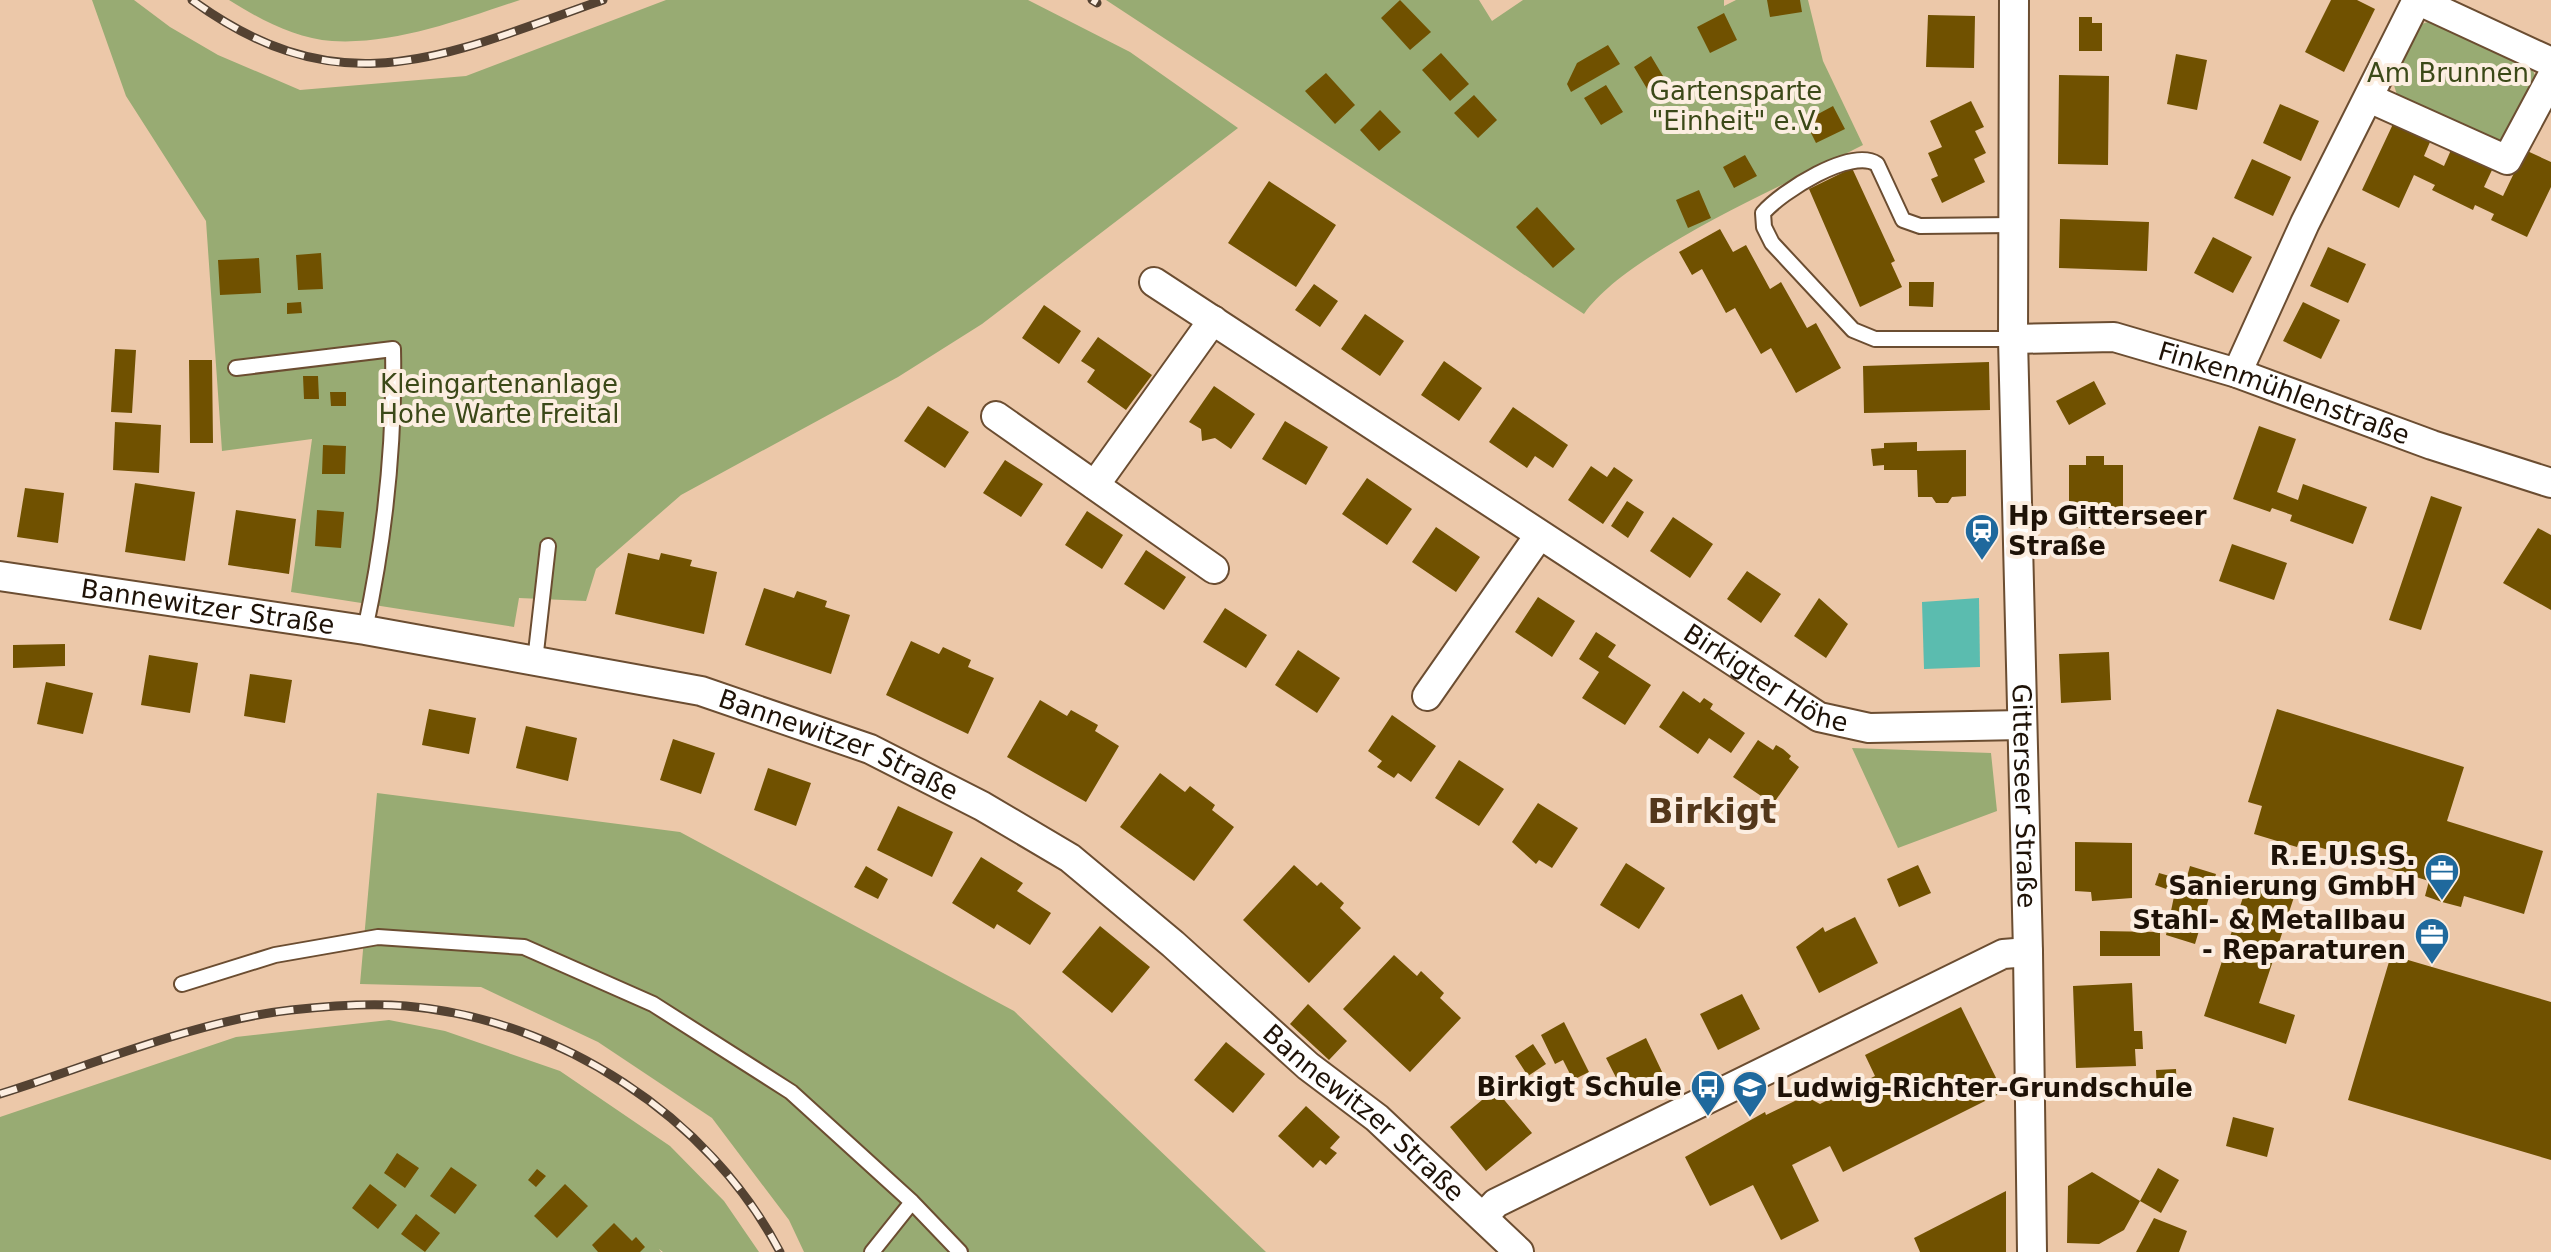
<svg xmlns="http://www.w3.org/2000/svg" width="2551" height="1252" viewBox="0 0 2551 1252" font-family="'DejaVu Sans',sans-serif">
  <rect width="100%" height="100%" fill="#ecc8a9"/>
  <path fill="#98ab73" d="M92,0H134L170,27L218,55L300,90L466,76L666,0H1028L1130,52L1238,128L982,324L898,377L681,495L596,569L586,601L519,598L514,627L291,592L312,439L222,451L206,221L126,96Z
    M229,0H520C462,19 395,45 332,41C296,39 259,19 229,0Z
    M1106,0H1479L1492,21L1523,0H1724V6L1736,0H1808L1823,61L1863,145C1792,182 1626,252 1584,314Z
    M2436,19L2529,63L2537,79L2509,137L2494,143L2398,98L2393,82L2419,25Z
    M1852,748L1991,753L1997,811L1898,848Z
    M377,793L680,832L1014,1011L1266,1252H804L789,1220L712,1118L598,1042L481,987L360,984Z
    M389,1020L445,1031L560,1071L670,1146L724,1201L759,1252H663L659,1249L661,1252H0V1117L236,1037Z"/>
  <path fill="#5bbcaf" d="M1979,598L1980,667L1924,669L1922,602Z"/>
  <path fill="#705100" d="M1400,0L1431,32L1410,50L1381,18Z
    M1767,0H1800L1802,12L1770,17Z
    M2331,0H2357L2375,9L2344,72L2305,52Z
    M1724,13L1737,40L1710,53L1697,27Z
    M1928,15L1975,16L1974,68L1926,67Z
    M2079,17H2092V23H2102V51H2079Z
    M1608,45L1620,64L1571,92L1567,84L1577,63Z
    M1441,53L1469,84L1450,101L1422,70Z
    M2176,54L2207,60L2197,110L2167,104Z
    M1651,56L1666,81L1649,92L1634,67Z
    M1326,73L1355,105L1335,124L1305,91Z
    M2059,75L2109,76L2108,165L2058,164Z
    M1606,85L1623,112L1601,125L1584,98Z
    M1474,95L1497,120L1478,138L1454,113Z
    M1971,101L1984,127L1975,131L1986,153L1974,159L1985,182L1942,203L1931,179L1938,176L1928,153L1942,147L1930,121Z
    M2280,104L2319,121L2301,161L2263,143Z
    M1833,106L1845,129L1816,143L1805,121Z
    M1380,110L1401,132L1379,151L1360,130Z
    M2393,124L2430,142L2424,156L2444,166L2451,150L2492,170L2484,187L2503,196L2525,150L2551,162V187L2527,237L2491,220L2494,214L2475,205L2473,210L2432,190L2435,185L2414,175L2399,208L2362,190Z
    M1745,155L1757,176L1734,188L1723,167Z
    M2252,159L2291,177L2273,216L2234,198Z
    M1852,168L1895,261L1891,263L1902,287L1860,307L1809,189Z
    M1269,181L1336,225L1296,287L1228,243Z
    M1699,190L1711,218L1688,228L1676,200Z
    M1537,207L1575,249L1553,268L1516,227Z
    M2060,219L2149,222L2147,271L2059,268Z
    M1720,229L1733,252L1746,245L1770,289L1781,282L1807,328L1816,323L1841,368L1796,393L1771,348L1761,354L1735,308L1726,313L1702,269L1692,275L1679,252Z
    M2213,237L2252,257L2233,293L2194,273Z
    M2328,247L2366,264L2348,303L2310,286Z
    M321,253L323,289L298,290L296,255Z
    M259,258L261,293L220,295L218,260Z
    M1909,282H1934L1933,307L1909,306Z
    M1314,284L1338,301L1320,327L1295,310Z
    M301,302L302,313L287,314V303Z
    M2303,302L2340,320L2321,359L2283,341Z
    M1044,305L1081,331L1059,364L1022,338Z
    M1365,314L1404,341L1380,376L1341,349Z
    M1098,337L1152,375L1126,410L1087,382L1095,370L1081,361Z
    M115,349L136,350L132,413L111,412Z
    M189,360H212L213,443H190Z
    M1444,361L1482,388L1459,421L1421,395Z
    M1989,362L1990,410L1864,413L1863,366Z
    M303,376H318L319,399H304Z
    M2094,381L2106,404L2069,425L2056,401Z
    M1214,386L1255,414L1231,449L1215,438L1202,441L1201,429L1189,422Z
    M330,392H346V406H331Z
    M928,406L969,432L945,468L904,441Z
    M1513,407L1568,445L1553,468L1535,456L1527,468L1489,442Z
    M1285,421L1328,447L1306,485L1262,459Z
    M115,422L161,425L159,473L113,470Z
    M2259,426L2296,439L2277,492L2298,500L2303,484L2367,507L2353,544L2290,521L2292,515L2272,508L2270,512L2233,499Z
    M1917,442V451L1966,450V496L1952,497L1948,503H1936L1932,497H1918L1917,470H1884V465L1873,466L1871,449L1884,448V443Z
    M323,445L346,446L345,474H322Z
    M2086,456H2104V465H2123V528H2069V465H2086Z
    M1005,460L1043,484L1021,517L983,493Z
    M1591,466L1607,477L1614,467L1633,480L1603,524L1568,500Z
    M1367,478L1412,509L1387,545L1342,514Z
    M135,483L195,492L185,561L125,552Z
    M25,488L64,493L58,543L17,537Z
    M2431,496L2462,507L2421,630L2389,620Z
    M1627,501L1644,512L1628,538L1611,526Z
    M236,510L296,519L289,574L228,565Z
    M317,510L344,512L341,548L315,546Z
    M1087,511L1123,535L1102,569L1065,545Z
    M1673,517L1713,544L1690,578L1650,551Z
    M1436,527L1480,557L1456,592L1412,562Z
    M2538,528L2551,535V610L2503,583Z
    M2232,544L2287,563L2274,600L2219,581Z
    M1146,550L1186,577L1164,610L1124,584Z
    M628,553L659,560L661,553L692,560L690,566L717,572L704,634L615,614Z
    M1747,571L1781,594L1761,623L1727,599Z
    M764,588L794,598L797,591L827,601L825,607L850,615L831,674L745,645Z
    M1538,597L1575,621L1552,657L1515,632Z
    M1819,598L1848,624L1826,658L1794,636Z
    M1225,608L1267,635L1246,668L1203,642Z
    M1596,632L1616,645L1608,657L1651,685L1625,725L1582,698L1599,672L1579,659Z
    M911,641L939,654L943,647L971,660L968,667L994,678L968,734L886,695Z
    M65,644V666L13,668V645Z
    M1298,650L1340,678L1317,713L1275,685Z
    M2109,652L2111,700L2061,703L2059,654Z
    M149,655L198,663L190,713L141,705Z
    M250,674L292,680L285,723L244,716Z
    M46,682L93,693L83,734L37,724Z
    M1683,691L1700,703L1704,698L1713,704L1710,709L1745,733L1731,753L1709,738L1698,754L1659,727Z
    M1040,700L1067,716L1071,710L1098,725L1095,731L1119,746L1086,802L1007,757Z
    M429,709L476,718L469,754L422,745Z
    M2277,709L2464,767L2447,821L2543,851L2524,914L2464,896L2461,907L2442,902L2425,896L2429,881L2299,841L2297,847L2254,834L2262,806L2248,802Z
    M1392,715L1436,746L1411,782L1398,773L1394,778L1377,767L1382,761L1368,751Z
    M526,726L577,738L568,781L516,768Z
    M673,739L715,753L701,794L660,780Z
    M1758,740L1773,750L1776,745L1783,749L1791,756L1789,759L1799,767L1773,804L1733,777Z
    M1459,760L1504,789L1479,826L1435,798Z
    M768,768L811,783L796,826L754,810Z
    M1160,773L1185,792L1190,786L1215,805L1212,810L1234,827L1194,881L1120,827Z
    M1538,803L1578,828L1552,868L1539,860L1536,864L1512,842Z
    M898,806L953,832L932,877L877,850Z
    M2075,842L2132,843V898L2092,901L2091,892L2075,891Z
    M981,857L1023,883L1017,891L1051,913L1030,945L997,924L994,929L952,903Z
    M1626,863L1665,888L1639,929L1600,905Z
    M1294,865L1317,886L1321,882L1344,903L1340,908L1361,928L1309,983L1243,920Z
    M1918,865L1931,893L1899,907L1887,879Z
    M866,866L888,879L878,899L854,887Z
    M2190,866L2216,874L2195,944L2166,935L2177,882L2185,884Z
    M2159,873L2173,877L2169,890L2155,885Z
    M2249,879L2295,894L2259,1003L2295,1015L2286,1044L2204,1016Z
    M1855,917L1878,963L1819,993L1796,947L1823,927L1825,932Z
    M1100,926L1150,967L1112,1013L1062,972Z
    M2100,931L2160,932V956H2100Z
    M1394,955L1417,976L1421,971L1444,993L1440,998L1461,1018L1410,1072L1343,1009Z
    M2391,955L2551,1002V1160L2348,1100Z
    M2132,983L2134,1031H2142L2143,1049H2135L2136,1066L2076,1068L2073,986Z
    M1742,994L1760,1029L1718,1050L1700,1014Z
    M1308,1004L1347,1041L1329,1060L1290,1024Z
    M1961,1007L2003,1092L1843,1172L1830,1146L1792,1165L1819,1221L1781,1240L1753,1185L1710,1206L1685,1157L1765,1112L1766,1115L1805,1096L1820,1104L1875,1076L1865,1055Z
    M1564,1022L1589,1072L1573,1080L1563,1060L1555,1064L1541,1035Z
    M1646,1038L1664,1076L1625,1095L1606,1058Z
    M1226,1042L1265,1074L1233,1113L1194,1080Z
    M1533,1044L1546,1064L1528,1076L1515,1056Z
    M2176,1069L2177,1092L2157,1093L2156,1070Z
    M1495,1089L1532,1133L1486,1171L1450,1127Z
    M1306,1106L1340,1137L1330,1148L1337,1153L1326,1165L1320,1160L1313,1168L1278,1136Z
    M2233,1117L2274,1128L2267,1157L2226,1146Z
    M397,1153L419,1168L405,1188L384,1173Z
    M451,1167L477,1185L455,1214L430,1196Z
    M2158,1168L2179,1180L2161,1213L2140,1201L2124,1230L2099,1244L2067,1243L2068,1186L2092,1172L2140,1201Z
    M537,1169L546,1176L536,1187L528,1180Z
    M370,1184L397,1205L378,1229L352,1208Z
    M565,1184L588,1206L557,1238L534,1216Z
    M2006,1191V1252H1920L1914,1238Z
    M416,1214L440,1233L425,1252L401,1234Z
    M2154,1218L2187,1231L2179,1252H2136Z
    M614,1223L632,1241L636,1237L645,1247L640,1252H598L592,1245Z"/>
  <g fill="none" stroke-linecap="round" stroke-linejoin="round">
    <defs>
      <path id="service" d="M2012,225L1920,226L1903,220L1877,164C1851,147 1781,192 1763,213L1764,227L1772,243L1853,330L1875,339H2013
        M236,368L393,349C395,444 385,537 365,630
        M535,661L548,546
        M182,984L275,955L378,937L524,947L653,1004L791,1092L912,1202
        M872,1252L912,1202L960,1252"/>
      <g id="minor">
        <path id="s1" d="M2014,0L2013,339L2028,952L2032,1252"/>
        <path d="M2417,0L2551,62"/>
        <path d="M2369,98L2507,160L2551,78"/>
        <path id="s2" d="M1154,282L1819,717L1869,728L2022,725"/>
        <path id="s3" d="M2013,339L2114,337L2237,373L2432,445L2551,483"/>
        <path d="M2237,373L2305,223L2417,0"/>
        <path d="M996,416L1214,569"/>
        <path d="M1095,485L1213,320"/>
        <path id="s4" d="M0,576L365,630L701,691L870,749L982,806L1070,858L1173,944L1308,1066L1377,1118L1519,1252"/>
        <path d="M1427,696L1538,537"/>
        <path d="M1483,1217L1496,1203L2003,954L2028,952"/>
      </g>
    </defs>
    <use href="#service" stroke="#6b4d31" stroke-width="18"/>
    <use href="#minor" stroke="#6b4d31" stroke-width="32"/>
    <use href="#service" stroke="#fff" stroke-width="14"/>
    <use href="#minor" stroke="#fff" stroke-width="28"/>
    <defs>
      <path id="rail" d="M192,0C343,110 445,55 603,0
        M1092,0L1097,3
        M0,1094C89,1066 199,1020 291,1010C328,1006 368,1003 406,1006C559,1019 709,1116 780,1252"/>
    </defs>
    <use href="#rail" stroke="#544232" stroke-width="9"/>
    <use href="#rail" stroke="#fceee1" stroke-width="6" stroke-dasharray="18" stroke-linecap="butt"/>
  </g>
  <defs>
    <symbol id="station-pin" viewBox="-11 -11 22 30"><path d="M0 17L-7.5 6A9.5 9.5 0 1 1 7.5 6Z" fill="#1f699d" stroke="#fceee1"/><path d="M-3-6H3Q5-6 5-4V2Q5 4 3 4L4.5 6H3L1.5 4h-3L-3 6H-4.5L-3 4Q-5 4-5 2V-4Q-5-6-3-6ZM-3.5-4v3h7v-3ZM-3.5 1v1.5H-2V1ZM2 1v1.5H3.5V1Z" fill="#fff"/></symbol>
    <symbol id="office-pin" viewBox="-11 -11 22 30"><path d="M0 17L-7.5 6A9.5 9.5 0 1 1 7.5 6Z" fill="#1f699d" stroke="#fceee1"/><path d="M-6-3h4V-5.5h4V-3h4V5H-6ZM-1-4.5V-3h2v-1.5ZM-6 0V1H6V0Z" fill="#fff"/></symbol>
    <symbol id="bus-pin" viewBox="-11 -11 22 30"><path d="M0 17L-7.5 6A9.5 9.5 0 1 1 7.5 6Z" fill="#1f699d" stroke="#fceee1"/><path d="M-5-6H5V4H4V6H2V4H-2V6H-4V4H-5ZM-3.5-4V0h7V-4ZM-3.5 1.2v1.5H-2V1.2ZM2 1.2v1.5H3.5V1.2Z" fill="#fff"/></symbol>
    <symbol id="school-pin" viewBox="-11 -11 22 30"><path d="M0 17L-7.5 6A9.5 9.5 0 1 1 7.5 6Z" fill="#1f699d" stroke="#fceee1"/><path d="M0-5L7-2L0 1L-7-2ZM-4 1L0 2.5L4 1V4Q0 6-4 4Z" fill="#fff"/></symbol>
  </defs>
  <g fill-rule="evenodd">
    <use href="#station-pin" x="1962" y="511" width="40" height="54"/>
    <use href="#office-pin" x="2422" y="851" width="40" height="54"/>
    <use href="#office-pin" x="2412" y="915" width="40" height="54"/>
    <use href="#bus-pin" x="1688" y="1067" width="40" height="54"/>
    <use href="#school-pin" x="1730" y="1068" width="40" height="54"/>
  </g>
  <g text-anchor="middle" stroke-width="8" stroke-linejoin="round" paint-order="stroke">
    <g font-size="26" fill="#3b4918" stroke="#fceee1">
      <text x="2448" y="82">Am Brunnen</text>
      <text x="1736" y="100">Gartensparte<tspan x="1736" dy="30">"Einheit" e.V.</tspan></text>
      <text x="499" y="393">Kleingartenanlage<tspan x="499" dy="30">Hohe Warte Freital</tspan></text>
    </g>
    <g font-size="26" fill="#1e1207" stroke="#fceee1">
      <text dy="9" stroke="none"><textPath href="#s3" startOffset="280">Finkenmühlenstraße</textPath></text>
      <text dy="9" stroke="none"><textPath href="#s4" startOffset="210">Bannewitzer Straße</textPath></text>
      <text dy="9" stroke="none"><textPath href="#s2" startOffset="730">Birkigter Höhe</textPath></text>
      <text dy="9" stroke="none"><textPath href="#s4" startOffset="858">Bannewitzer Straße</textPath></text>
      <text dy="9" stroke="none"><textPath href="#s1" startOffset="796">Gitterseer Straße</textPath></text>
      <text dy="9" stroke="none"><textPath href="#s4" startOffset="1506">Bannewitzer Straße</textPath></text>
    </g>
    <g font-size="26" font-weight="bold" fill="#1e1207" stroke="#fceee1" text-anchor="end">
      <text x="2008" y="525" text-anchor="start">Hp Gitterseer<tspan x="2008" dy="30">Straße</tspan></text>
      <text x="2416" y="865">R.E.U.S.S.<tspan x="2416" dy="30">Sanierung GmbH</tspan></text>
      <text x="2406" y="929">Stahl- &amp; Metallbau<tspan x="2406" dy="30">- Reparaturen</tspan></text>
      <text x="1682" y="1096">Birkigt Schule</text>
      <text x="1776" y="1097" text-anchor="start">Ludwig-Richter-Grundschule</text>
    </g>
    <g font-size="34" font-weight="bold" fill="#53371b" stroke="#fceee1">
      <text x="1712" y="823">Birkigt</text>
    </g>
  </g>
</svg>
